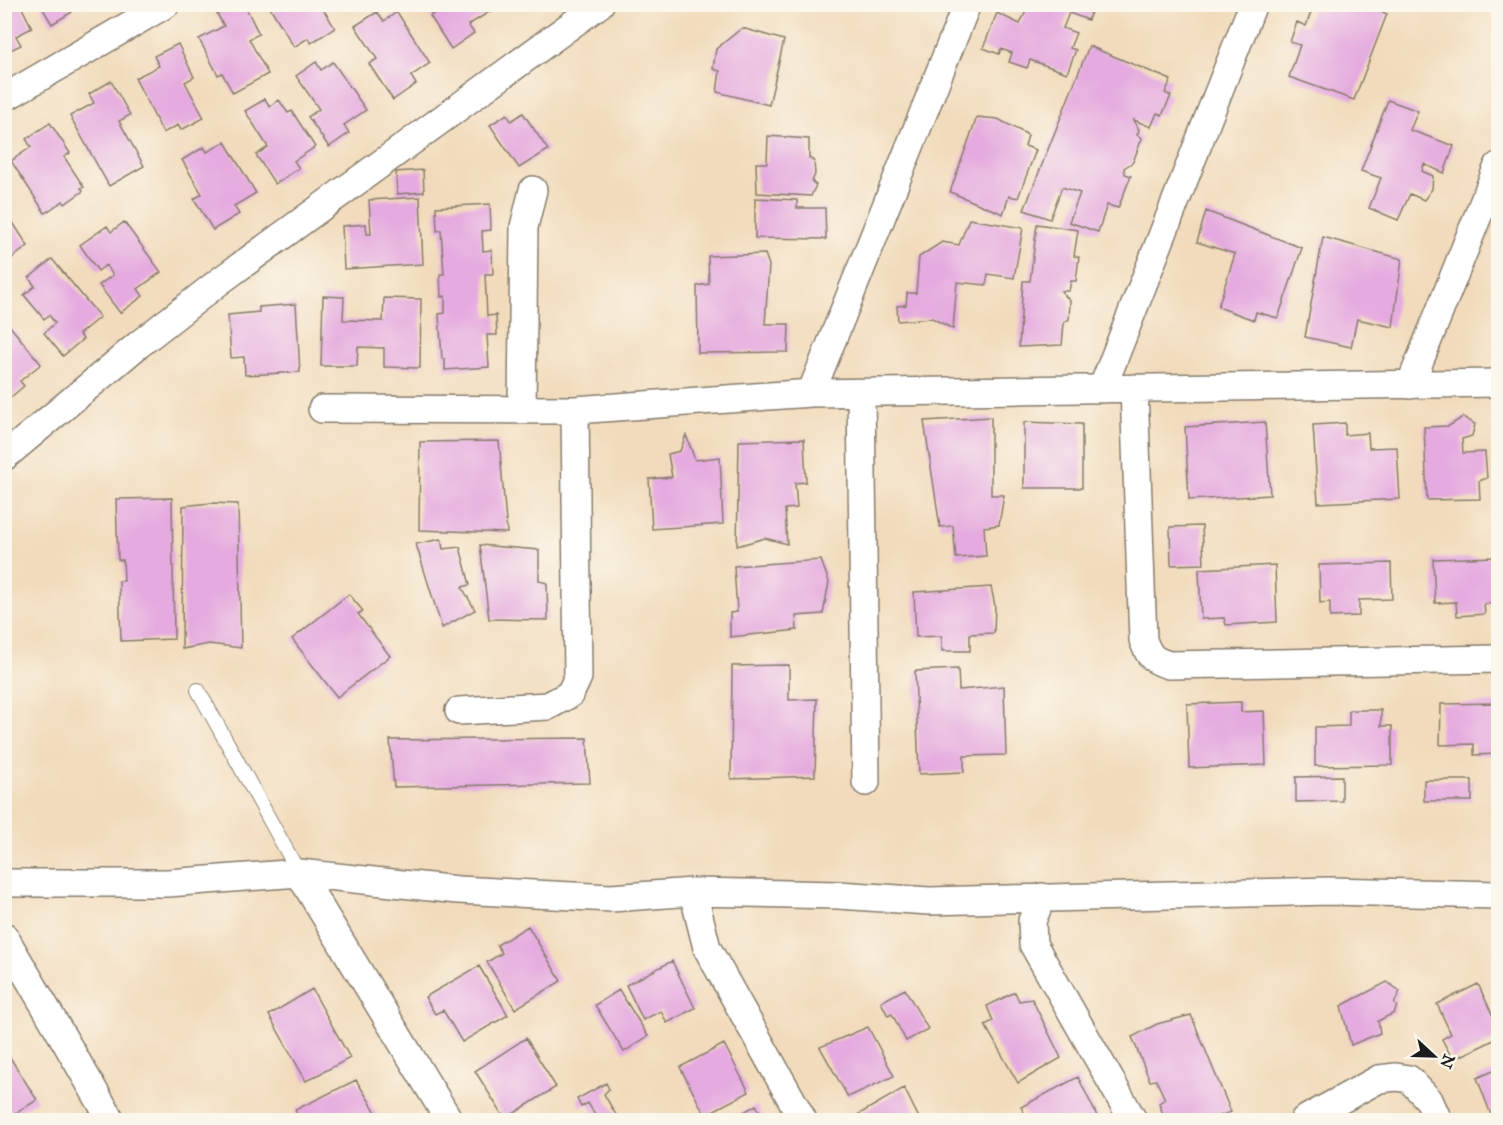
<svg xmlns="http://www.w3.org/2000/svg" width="1503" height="1125" viewBox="0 0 1503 1125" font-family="'IM FELL Great Primer',serif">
  <rect width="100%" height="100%" fill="#fbf7ec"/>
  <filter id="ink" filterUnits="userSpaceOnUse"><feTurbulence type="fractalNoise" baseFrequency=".0167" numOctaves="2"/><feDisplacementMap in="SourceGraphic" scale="12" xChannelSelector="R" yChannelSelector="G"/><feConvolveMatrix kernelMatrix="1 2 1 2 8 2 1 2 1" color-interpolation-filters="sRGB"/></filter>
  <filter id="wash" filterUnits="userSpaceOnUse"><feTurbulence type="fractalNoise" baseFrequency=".008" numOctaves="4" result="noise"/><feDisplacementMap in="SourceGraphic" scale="24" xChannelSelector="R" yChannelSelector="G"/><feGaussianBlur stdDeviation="1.35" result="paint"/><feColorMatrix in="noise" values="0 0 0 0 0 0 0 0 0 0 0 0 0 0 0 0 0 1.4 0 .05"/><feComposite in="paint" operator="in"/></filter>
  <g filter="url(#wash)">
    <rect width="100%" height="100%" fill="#f2dbbc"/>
    <g id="blocks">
      <path fill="#e5aadf" d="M4,4H20L32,28L16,36L21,45L4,53Z
        M40,4H73L68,7L72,12L52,24Z
        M234,4H244L259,34L249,39L268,74L233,93L222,73L218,75L199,39L224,26L217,14Z
        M268,4H320L335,28L311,43L308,38L294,47Z
        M438,4H493L496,8L468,25L474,33L451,49L430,16L441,9Z
        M1029,4H1094L1088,20L1069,13L1063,28L1076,33L1070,48L1076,50L1067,73L1030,60L1027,68L1009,62L1012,53L1001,49L999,54L983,48L997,13L1020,24Z
        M1314,4H1364L1387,14L1354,100L1289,77L1300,45L1290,42L1297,22L1306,26Z
        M377,12L384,21L397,12L430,63L411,76L416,84L393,100L369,64L377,59L355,26Z
        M742,28L784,40L769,105L717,92L720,71L713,69L716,49Z
        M178,44L194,77L185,82L204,118L181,130L178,125L163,133L135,78L159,66L154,56Z
        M1089,46L1171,80L1165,93L1171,96L1162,115L1157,113L1151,127L1134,120L1139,130L1137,135L1142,138L1133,162L1124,168L1125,174L1131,176L1118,208L1107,205L1098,232L1069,222L1080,193L1062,187L1050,219L1024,210Z
        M316,62L321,70L333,62L366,110L344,125L349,133L329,147L308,117L319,109L296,76Z
        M111,81L130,115L119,121L144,166L109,186L70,116L94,103L89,94Z
        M265,99L270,107L279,100L288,113L292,111L315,147L294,161L299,168L275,184L256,155L268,147L245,111Z
        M1388,100L1418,111L1410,130L1454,146L1444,173L1424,164L1422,171L1433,176L1432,189L1424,200L1410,194L1398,220L1369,208L1381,178L1361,171Z
        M523,113L548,150L519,168L490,125L507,114L511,121Z
        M977,117L998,119L1028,135L1025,146L1036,150L1018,198L1009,196L1003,214L950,192Z
        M50,123L70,153L64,157L84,187L81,188L83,191L65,204L63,201L45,213L11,161L31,147L26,139Z
        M768,136L809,139V158L814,161L815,174L812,182L816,185L811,196L757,193L756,163H767Z
        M225,142L256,193L234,206L239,214L213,230L194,199L202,194L182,160L204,147L207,152Z
        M423,170L424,192L397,194L396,172Z
        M420,197L423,264L344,269L342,226L366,224L367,234H371L369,200Z
        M755,198L797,200V208H825L826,239L755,238Z
        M490,204L491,230L482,231L483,251L492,250L493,274H485L487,316L496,315L497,335H487L489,367L445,370V359H442L439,314L445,313V296L441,297L440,274H444L441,230L437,231L436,207Z
        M1206,211L1302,248L1278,318L1256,312L1254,320L1218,307L1235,254L1197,242Z
        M969,219L1023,228L1014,278L988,274L986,285L957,282L953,329L932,318L898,321L897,306L906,305L907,293H916L919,257L942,242L959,245Z
        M4,220L8,225L12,221L28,246L7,262L4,261Z
        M124,222L161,272L138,289L143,296L120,313L99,285L113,275L106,265L98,271L80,245L107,226L111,232Z
        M1037,224L1078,230L1074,256L1079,257L1076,281H1071L1069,291H1061L1070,301L1069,319L1064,323L1062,345L1019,347L1023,281H1030Z
        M1323,237L1402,259L1393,327L1357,319L1351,347L1305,337Z
        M765,254L769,265L765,324H789L788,352L698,353L697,286L709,284L708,256Z
        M52,259L100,317L79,334L83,339L63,356L44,333L55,323L49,315L44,319L24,295L35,286L29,278Z
        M323,296L344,297L343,320L383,321L384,298L421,299L420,368L384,367V348L358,347L357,366H321Z
        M296,304L300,372L245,375L244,357L231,358L228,315L259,312V307Z
        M4,319L41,364L20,381L24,386L4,403Z
        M991,417V495H1004L999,525L984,527L986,556L956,558L953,526L940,527L924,421Z
        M1463,417L1475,424L1472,436L1462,439L1463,453L1485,452L1487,478L1479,481L1480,499L1427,500L1424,427L1449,426Z
        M1024,422L1082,424V488H1024Z
        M1265,422L1270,495L1189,500L1185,427Z
        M1345,423V435L1368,433L1369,448L1397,447L1400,499L1318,503L1313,425Z
        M686,435L695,460L720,457L723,524L652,529L649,479L672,477L668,454L680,451Z
        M804,439L806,482L795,483L797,508L785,509L787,544L765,538L737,546L739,441Z
        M499,441L507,533L419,530L420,442Z
        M172,498L174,639L121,641L119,581H124L123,560H118L116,499Z
        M211,503L238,504L241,648L209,644L182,649L183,506Z
        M1202,526L1204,564L1171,565L1170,527Z
        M441,539L443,549L460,547L470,585L462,587L475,610L442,628L416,544Z
        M480,545L539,550V581L547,583L548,620L489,619Z
        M1498,557V603L1484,604L1485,614L1457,616L1456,602L1435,603L1433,559Z
        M821,560L829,582L823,614L796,616L797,630L730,637V613L737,612L734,566Z
        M1391,563L1392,599L1359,600V616L1330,617V602L1320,603L1319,565Z
        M1275,565L1277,622L1226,625L1224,618L1201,619L1199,569Z
        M991,587L995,606L994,633L970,634V651H942V636L916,637L914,592Z
        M349,594L363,611L358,614L390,656L337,697L292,639Z
        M789,665V700L817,699L815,776L731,779L732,666Z
        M958,669L959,690L1004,686L1006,755L964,756V772L919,774L915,671Z
        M1241,702V712L1264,711L1266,765L1189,768L1187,704Z
        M1498,703V754L1474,755V744L1440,745L1441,704Z
        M1349,710H1381V726H1392V765L1315,766V727L1349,726Z
        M587,738L590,783L394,787L390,740Z
        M1342,776V801L1296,802V777Z
        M1424,780H1472V801H1424Z
        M528,926L561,981L515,1009L487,962L502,953L497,945Z
        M672,961L695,1008L667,1023L661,1011L643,1020L626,985Z
        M479,966L508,1015L462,1042L443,1010L435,1014L425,997Z
        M1387,982L1400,991L1394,1004L1397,1006L1394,1013L1378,1021L1380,1033L1351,1045L1341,1006Z
        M1478,984L1498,1027V1038L1453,1060L1442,1039L1451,1034L1437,1004Z
        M312,989L350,1058L306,1081L269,1015Z
        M905,989L928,1029L906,1041L892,1014L888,1016L881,1002Z
        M619,990L648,1036L624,1052L595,1005Z
        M1015,992L1019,1001L1032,999L1061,1058L1018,1083L985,1025L993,1021L987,1006Z
        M1191,1015L1231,1112L1209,1120H1165L1159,1103L1165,1099L1156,1080L1150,1081L1132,1037L1157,1024Z
        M868,1027L894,1076L848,1097L820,1047Z
        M526,1038L556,1087L505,1119L475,1071Z
        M724,1044L749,1092L705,1115L680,1067Z
        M4,1048L37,1100L5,1120H4Z
        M1498,1069V1120H1493L1477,1078Z
        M1078,1077L1099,1120H1028L1021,1107Z
        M356,1080L381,1120H300L295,1110Z
        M606,1083L609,1089L604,1094L619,1120H598L588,1103L581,1107L577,1099Z
        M904,1088L920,1120H856L854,1117Z
        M756,1105L765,1120H730Z"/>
    </g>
  </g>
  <g filter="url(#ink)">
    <use href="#blocks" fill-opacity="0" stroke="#877c6c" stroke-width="1.5"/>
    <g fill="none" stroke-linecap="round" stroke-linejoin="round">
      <defs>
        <path id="lane" d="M198,690L299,873"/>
        <path id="street" d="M4,98L166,4
          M1410,385L1498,166
          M1134,388L1143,640C1149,656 1152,660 1169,665L1498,659
          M1102,389L1253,4
          M811,393L967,4
          M861,393L866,782
          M322,409L575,410L811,393L1498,383
          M522,409L524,227L533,190
          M4,457L138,345L220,281L600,4
          M459,711L548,706L570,694L578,677L575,410
          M299,873L449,1120
          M4,883H168L299,873L458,890L611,898L693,892L838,895L929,901L1329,891L1498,895
          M693,892L707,948L803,1120
          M1042,897L1032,921L1033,944L1133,1120
          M4,936L111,1120
          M1304,1120L1379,1079L1396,1077L1409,1079L1429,1100L1438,1120"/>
      </defs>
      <use href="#lane" stroke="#877c6c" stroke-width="16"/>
      <use href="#street" stroke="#877c6c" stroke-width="30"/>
      <use href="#lane" stroke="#fff" stroke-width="14"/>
      <use href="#street" stroke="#fff" stroke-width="27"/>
    </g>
  </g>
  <rect width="1503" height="1125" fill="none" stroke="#fbf7ec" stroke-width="24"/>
  <g transform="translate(1434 1056) rotate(112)" stroke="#fbf7ec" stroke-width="4.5" paint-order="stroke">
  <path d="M0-4.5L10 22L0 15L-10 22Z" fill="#1c1c1c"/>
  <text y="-9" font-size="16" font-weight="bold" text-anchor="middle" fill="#1c1c1c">N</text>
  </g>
</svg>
